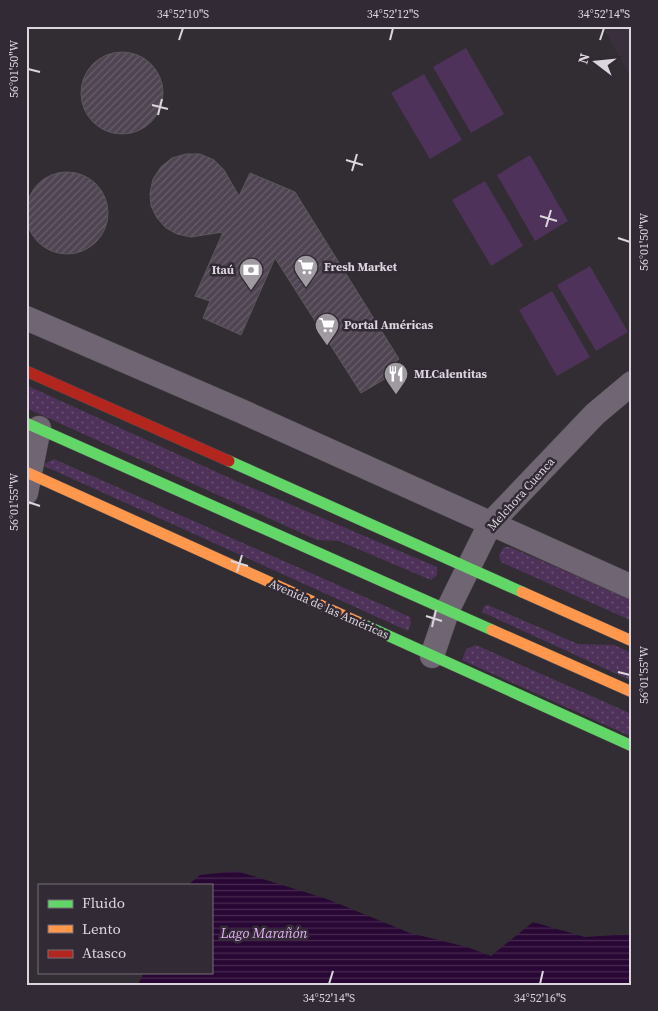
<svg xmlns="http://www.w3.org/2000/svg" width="658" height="1011" viewBox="0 0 658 1011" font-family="'Source Serif 4',serif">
  <defs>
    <pattern id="green-dots" width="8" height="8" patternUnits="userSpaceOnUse" patternTransform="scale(1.25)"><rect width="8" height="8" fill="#4e3259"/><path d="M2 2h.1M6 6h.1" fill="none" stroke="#674f70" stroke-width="1.8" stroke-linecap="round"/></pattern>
    <pattern id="water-rules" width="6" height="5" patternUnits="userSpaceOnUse" patternTransform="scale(1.25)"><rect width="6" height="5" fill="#290734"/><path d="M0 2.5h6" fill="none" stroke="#472a51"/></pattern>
    <pattern id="building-hatch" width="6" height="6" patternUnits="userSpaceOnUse" patternTransform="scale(1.25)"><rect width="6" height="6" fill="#4f4452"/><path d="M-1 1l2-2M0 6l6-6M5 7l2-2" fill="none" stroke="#685e6a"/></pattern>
  </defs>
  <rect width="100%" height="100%" fill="#312d32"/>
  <path fill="#392f3d" d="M602,26H632V79Z"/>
  <path fill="url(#green-dots)" d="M26,385L243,484L437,567V575L431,580L339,541L317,540L26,408Z
    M54,459L410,617L411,623L408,631L42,465Z
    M504,547H510L632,600V621L501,562L499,555Z
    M488,605L578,644L614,645L632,653V681L482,612L484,606Z
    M476,645L632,714V737L462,660L466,649Z"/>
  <path fill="#4e3259" d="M466,48L504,114L471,133L433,67Z
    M424,74L462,140L430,159L391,93Z
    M530,155L568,221L535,241L497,175Z
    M485,181L523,246L491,266L452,200Z
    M590,266L628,332L596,351L557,285Z
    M552,291L590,357L557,376L519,310Z"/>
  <path fill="url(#water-rules)" d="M237,871L327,899L410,933L467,947L491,956L533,922L585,937L632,934V985H138L144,972H211V885H188L200,875Z"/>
  <path fill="url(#building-hatch)" stroke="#5b585c" d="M81 93a41 41 0 1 1 82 0a41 41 0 1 1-82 0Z
    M186,154H200L214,160L224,170L239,196L250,173L295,192L399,359L383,370L388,377L361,393L275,258L241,335L203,318L210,301L195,296L223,232L191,237L177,234L166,228L157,218L151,206L150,193L153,179L161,167L172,158Z
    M26 213a41 41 0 1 1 82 0a41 41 0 1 1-82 0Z"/>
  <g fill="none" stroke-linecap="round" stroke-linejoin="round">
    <defs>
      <path id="street" d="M26,318L241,411L632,587
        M26,493L39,428
        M432,656L448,609L490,524L595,414L632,383"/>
      <path id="fast" d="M26,423L492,630
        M229,461L522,592
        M358,622L632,746"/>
      <path id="slow" d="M26,472L358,622
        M522,592L632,641
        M492,630L632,692"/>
      <path id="jam" d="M26,371L229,461"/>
    </defs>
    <use href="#street" stroke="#4b494d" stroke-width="25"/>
    <use href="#fast" stroke="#4b494d" stroke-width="12"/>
    <use href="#slow" stroke="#4b494d" stroke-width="12"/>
    <use href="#jam" stroke="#4b494d" stroke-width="12"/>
    <use href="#street" stroke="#706673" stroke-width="24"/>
    <use href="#fast" stroke="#63d668" stroke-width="11"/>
    <use href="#slow" stroke="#ff974d" stroke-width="11"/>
    <use href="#jam" stroke="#b3261e" stroke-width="11"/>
  </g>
  <path fill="none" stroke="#dbd6dd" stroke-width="2" d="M179,40L183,28M390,40L393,28M600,40L604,28M28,69L40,72M152,105L168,109M158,115L162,99M346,160L363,165M352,171L357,154M540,216L557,221M546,227L551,210M618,238L630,242M28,502L40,506M231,561L248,566M237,572L242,555M426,616L442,621M432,627L436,610M618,672L630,675M329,984L333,971M540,984L543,971"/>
  <defs>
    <symbol id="supermarket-pin" viewBox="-11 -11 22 30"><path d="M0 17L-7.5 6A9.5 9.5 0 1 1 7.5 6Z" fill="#a09ba1" stroke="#322a35"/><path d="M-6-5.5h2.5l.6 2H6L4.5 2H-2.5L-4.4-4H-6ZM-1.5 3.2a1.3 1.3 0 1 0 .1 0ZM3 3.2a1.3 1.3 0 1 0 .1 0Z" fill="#fff"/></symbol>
    <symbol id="bank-pin" viewBox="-11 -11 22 30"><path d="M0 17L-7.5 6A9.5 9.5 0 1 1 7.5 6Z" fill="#a09ba1" stroke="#322a35"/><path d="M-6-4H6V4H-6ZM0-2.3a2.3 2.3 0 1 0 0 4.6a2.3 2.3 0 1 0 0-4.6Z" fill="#fff"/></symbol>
    <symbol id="restaurant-pin" viewBox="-11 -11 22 30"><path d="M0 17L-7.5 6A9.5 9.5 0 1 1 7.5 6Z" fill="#a09ba1" stroke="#322a35"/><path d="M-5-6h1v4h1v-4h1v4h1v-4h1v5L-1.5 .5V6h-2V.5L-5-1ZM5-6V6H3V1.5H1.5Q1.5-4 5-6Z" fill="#fff"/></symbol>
  </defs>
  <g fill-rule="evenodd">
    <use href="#supermarket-pin" x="292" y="253" width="28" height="38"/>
    <use href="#bank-pin" x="237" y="256" width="28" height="38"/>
    <use href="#supermarket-pin" x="313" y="311" width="28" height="38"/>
    <use href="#restaurant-pin" x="382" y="360" width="28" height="38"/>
  </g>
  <g text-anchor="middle" stroke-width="5" stroke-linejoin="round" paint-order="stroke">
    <g font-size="12" font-weight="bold" fill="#dbd6dd" stroke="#322a35" text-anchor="start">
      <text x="324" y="271">Fresh Market</text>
      <text x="234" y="274" text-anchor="end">Itaú</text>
      <text x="344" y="329">Portal Américas</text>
      <text x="414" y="378">MLCalentitas</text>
    </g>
    <g font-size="12" fill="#dbd6dd" stroke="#322a35">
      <text transform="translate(521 494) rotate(-48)" y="4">Melchora Cuenca</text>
      <text transform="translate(329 609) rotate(24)" y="4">Avenida de las Américas</text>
    </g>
    <g font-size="14" font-style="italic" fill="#e6affb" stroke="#322a35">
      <text x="264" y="938">Lago Marañón</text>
    </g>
  </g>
  <rect width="658" height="1011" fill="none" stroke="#322a35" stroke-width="55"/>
  <rect x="38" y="884" width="175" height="90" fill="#322a35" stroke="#766f78"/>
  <rect x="48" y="900" width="25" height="8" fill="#63d668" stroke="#766f78"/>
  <text x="82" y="908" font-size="15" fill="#dbd6dd">Fluido</text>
  <rect x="48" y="925" width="25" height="8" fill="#ff974d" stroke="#766f78"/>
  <text x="82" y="934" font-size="15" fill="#dbd6dd">Lento</text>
  <rect x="48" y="950" width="25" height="8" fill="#b3261e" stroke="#766f78"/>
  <text x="82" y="958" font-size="15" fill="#dbd6dd">Atasco</text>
  <g transform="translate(596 62) rotate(286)" stroke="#322a35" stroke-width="4" paint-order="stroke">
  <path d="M0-4L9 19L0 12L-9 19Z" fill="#dbd6dd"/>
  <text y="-8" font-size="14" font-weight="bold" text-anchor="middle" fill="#dbd6dd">N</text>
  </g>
  <rect x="28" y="28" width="602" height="956" fill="none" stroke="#dbd6dd" stroke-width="2"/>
  <g font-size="12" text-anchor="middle" fill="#dbd6dd">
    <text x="183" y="18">34°52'10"S</text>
    <text x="393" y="18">34°52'12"S</text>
    <text x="604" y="18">34°52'14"S</text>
    <text transform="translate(14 69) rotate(-90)" y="4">56°01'50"W</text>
    <text transform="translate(644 242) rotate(-90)" y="4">56°01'50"W</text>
    <text transform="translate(14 502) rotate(-90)" y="4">56°01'55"W</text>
    <text transform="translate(644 675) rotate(-90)" y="4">56°01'55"W</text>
    <text x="329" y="1002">34°52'14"S</text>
    <text x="540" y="1002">34°52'16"S</text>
  </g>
</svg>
